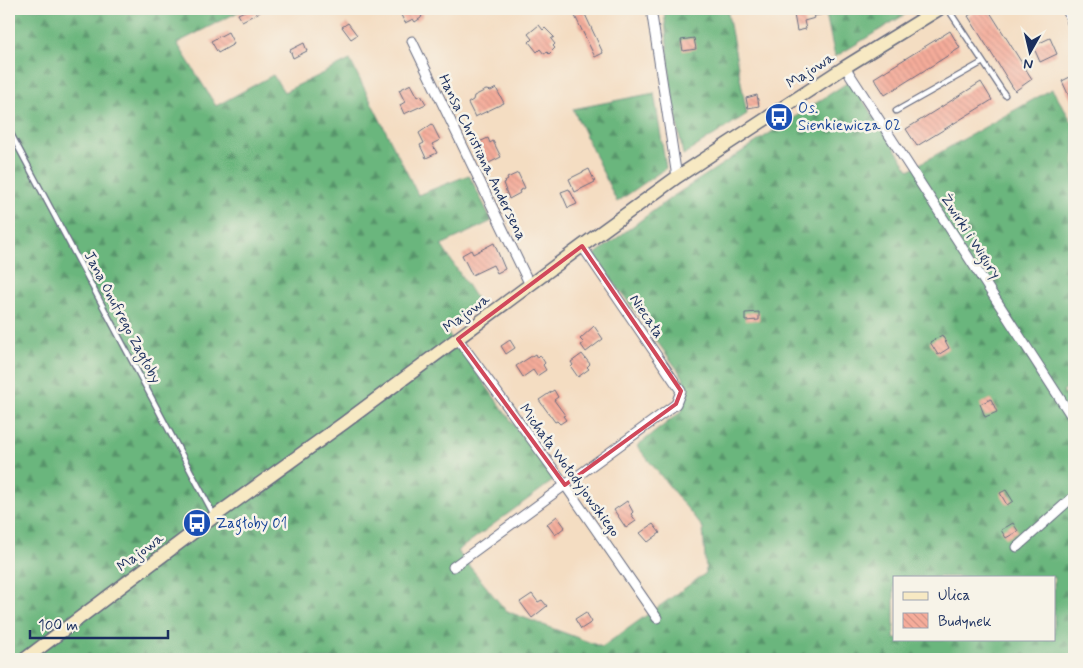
<svg xmlns="http://www.w3.org/2000/svg" width="1083" height="668" viewBox="0 0 1083 668" font-family="Mynerve,sans-serif">
  <defs>
    <pattern id="forest-firs" width="22" height="20" patternUnits="userSpaceOnUse" patternTransform="scale(1.25)"><rect width="22" height="20" fill="#6bb67d"/><path d="M5 1l3.5 6h-7zM16 11l3.5 6h-7z" fill="#57946a"/></pattern>
    <pattern id="building-back-hatch" width="6" height="6" patternUnits="userSpaceOnUse" patternTransform="scale(1.25)"><rect width="6" height="6" fill="#f5ac9a"/><path d="M-1 5l2 2M0 0l6 6M5-1l2 2" fill="none" stroke="#d19487"/></pattern>
  </defs>
  <rect width="100%" height="100%" fill="#f7f3e8"/>
  <filter id="ink" filterUnits="userSpaceOnUse"><feTurbulence type="fractalNoise" baseFrequency=".02" numOctaves="2"/><feDisplacementMap in="SourceGraphic" scale="10" xChannelSelector="R" yChannelSelector="G"/><feConvolveMatrix kernelMatrix="1 2 1 2 8 2 1 2 1" color-interpolation-filters="sRGB"/></filter>
  <filter id="wash" filterUnits="userSpaceOnUse"><feTurbulence type="fractalNoise" baseFrequency=".0096" numOctaves="4" result="noise"/><feDisplacementMap in="SourceGraphic" scale="20" xChannelSelector="R" yChannelSelector="G"/><feGaussianBlur stdDeviation="1.12" result="paint"/><feColorMatrix in="noise" values="0 0 0 0 0 0 0 0 0 0 0 0 0 0 0 0 0 1.4 0 .05"/><feComposite in="paint" operator="in"/></filter>
  <g filter="url(#wash)">
    <rect width="100%" height="100%" fill="#f4ddc2"/>
    <path fill="url(#forest-firs)" stroke="#43726e" fill-rule="evenodd" d="M9,9H244L177,43L216,106L273,75L284,92L350,60L418,195L469,175L492,221L441,245L479,303L445,329L554,480L457,551L506,611L602,647L706,573L703,528L637,446L682,411L687,393L683,377L594,255L672,197L850,81L909,170L1052,89L1074,125V383L1063,391L1074,407V659H9ZM894,577H1054V639H894Z
      M664,9H727L747,114L683,155L671,87Z
      M825,9H914L835,57Z
      M654,93L666,168L617,202L573,109Z"/>
    <g id="blocks">
      <path fill="url(#building-back-hatch)" d="M249,9H266L242,21L238,14Z
        M398,9H424L421,18L415,22L413,19L405,23Z
        M793,9H831V13L814,16L815,18L804,21L806,29L797,31Z
        M979,9H988L1032,79L1015,91L968,16Z
        M583,10L603,53L595,57L574,14Z
        M348,23L357,35L351,39L342,27Z
        M539,25L543,30L545,28L554,37L551,39L555,44L553,46L555,48L549,54L547,52L544,54L540,49L537,52L529,42L532,39L528,34Z
        M950,31L960,48L885,95L874,78Z
        M228,32L234,44L218,53L211,41Z
        M694,38L696,49L683,51L681,40Z
        M1050,38L1057,54L1040,62L1033,46Z
        M304,43L307,51L293,58L290,50Z
        M1074,75V107L1062,81Z
        M981,82L992,100L917,146L906,129Z
        M411,84L418,97L421,95L426,104L404,114L400,105L405,102L399,90Z
        M496,88L504,103L475,117L468,103L473,100L474,96L486,90L491,91Z
        M757,95L759,106L748,108L746,98Z
        M432,124L440,140L432,144L437,153L426,158L420,145L424,143L419,133Z
        M488,138L490,143L493,141L501,157L487,164L477,143Z
        M589,169L595,182L575,192L569,179Z
        M518,173L525,188L519,191L520,193L509,199L503,183L508,180L507,178Z
        M569,189L577,204L568,208L561,192Z
        M494,243L505,269L497,273L493,265L472,275L462,255L471,250L473,254Z
        M759,312V320L745,321V313Z
        M594,326L603,339L586,352L581,345L584,343L580,339Z
        M942,335L949,348L938,355L930,342Z
        M510,340L515,348L506,354L501,346Z
        M535,354L537,358L540,355L545,363L543,365L546,370L537,376L533,370L523,377L516,366Z
        M582,354L590,364L587,367L589,369L578,377L571,367L573,365L571,362Z
        M554,390L558,397L554,400L565,415L563,416L566,420L560,424L557,421L555,422L539,400Z
        M991,399L997,412L985,417L980,404Z
        M1006,490L1013,501L1007,505L1000,493Z
        M627,501L633,512L631,514L636,521L626,528L614,510Z
        M557,516L565,527L555,535L547,524Z
        M1013,523L1018,531L1006,538L1001,530Z
        M653,524L660,533L648,542L640,533Z
        M532,594L538,602L542,600L547,606L532,618L520,602Z
        M586,612L592,622L581,629L575,619Z"/>
    </g>
  </g>
  <g filter="url(#ink)">
    <use href="#blocks" fill-opacity="0" stroke="#676c81" stroke-width="1"/>
    <g fill="none" stroke-linecap="round" stroke-linejoin="round">
      <defs>
        <path id="lane" d="M948,9L1005,95
          M896,111L983,62
          M9,130L214,515"/>
        <path id="street" d="M651,9L677,177
          M1067,9L1074,28
          M412,41L530,285
          M845,67L1074,420
          M458,339L565,485L657,618
          M1017,547L1074,496
          M453,567L676,404L681,391L582,246"/>
        <path id="secondary" d="M25,659L215,516L344,423L582,246L677,177L845,67L939,9"/>
      </defs>
      <use href="#lane" stroke="#676c81" stroke-width="7"/>
      <use href="#street" stroke="#676c81" stroke-width="11"/>
      <use href="#secondary" stroke="#676c81" stroke-width="15"/>
      <use href="#lane" stroke="#fff" stroke-width="4.5"/>
      <use href="#street" stroke="#fff" stroke-width="9"/>
      <use href="#secondary" stroke="#f7e9c3" stroke-width="12"/>
    </g>
  </g>
  <path fill="none" stroke="#d1495b" stroke-width="4" stroke-linejoin="round" d="M582,246L681,391L676,404L565,485L458,339Z"/>
  <defs>
    <symbol id="bus-disc" viewBox="-11 -11 22 22"><circle r="9.5" fill="#1a4fb4" stroke="#f7f3e8"/><path d="M-5-6H5V4H4V6H2V4H-2V6H-4V4H-5ZM-3.5-4V0h7V-4ZM-3.5 1.2v1.5H-2V1.2ZM2 1.2v1.5H3.5V1.2Z" fill="#fff"/></symbol>
  </defs>
  <g fill-rule="evenodd">
    <use href="#bus-disc" x="763" y="101" width="32" height="32"/>
    <use href="#bus-disc" x="181" y="507" width="32" height="32"/>
  </g>
  <g text-anchor="middle" stroke-width="5" stroke-linejoin="round" paint-order="stroke">
    <g font-size="15" fill="#1b2f5e" stroke="#f7f3e8">
      <text transform="translate(810 70) rotate(-33)" y="5">Majowa</text>
      <text transform="translate(483 157) rotate(64)" y="5">Hansa Christiana Andersena</text>
      <text transform="translate(971 236) rotate(57)" y="5">Żwirki i Wigury</text>
      <text transform="translate(466 313) rotate(-37)" y="5">Majowa</text>
      <text transform="translate(647 316) rotate(56)" y="5">Niecała</text>
      <text transform="translate(123 317) rotate(62)" y="5">Jana Onufrego Zagłoby</text>
      <text transform="translate(570 470) rotate(54)" y="5">Michała Wołodyjowskiego</text>
      <text transform="translate(140 552) rotate(-37)" y="5">Majowa</text>
    </g>
    <g font-size="15" fill="#164399" stroke="#f7f3e8" text-anchor="start">
      <text x="798" y="113">Os.<tspan x="798" dy="17">Sienkiewicza 02</tspan></text>
      <text x="216" y="528">Zagłoby 01</text>
    </g>
  </g>
  <rect width="1083" height="668" fill="none" stroke="#f7f3e8" stroke-width="30"/>
  <rect x="893" y="576" width="162" height="65" fill="#f7f3e8" stroke="#9fa5b1"/>
  <rect x="903" y="592" width="25" height="8" fill="#f7e9c3" stroke="#9fa5b1"/>
  <text x="938" y="600" font-size="15" fill="#1b2f5e">Ulica</text>
  <rect x="903" y="613" width="25" height="15" fill="url(#building-back-hatch)" stroke="#9fa5b1"/>
  <text x="938" y="626" font-size="15" fill="#1b2f5e">Budynek</text>
  <g transform="translate(1030 52) rotate(188)" stroke="#f7f3e8" stroke-width="4" paint-order="stroke">
  <path d="M0-4L9 19L0 12L-9 19Z" fill="#1b2f5e"/>
  <text y="-8" font-size="14" font-weight="bold" text-anchor="middle" fill="#1b2f5e">N</text>
  </g>
  <path d="M30 630v8h138v-8" fill="none" stroke="#1b2f5e" stroke-width="2.5"/>
  <text x="38" y="630" font-size="15" fill="#1b2f5e" stroke="#f7f3e8" stroke-width="4" paint-order="stroke">100 m</text>
</svg>
